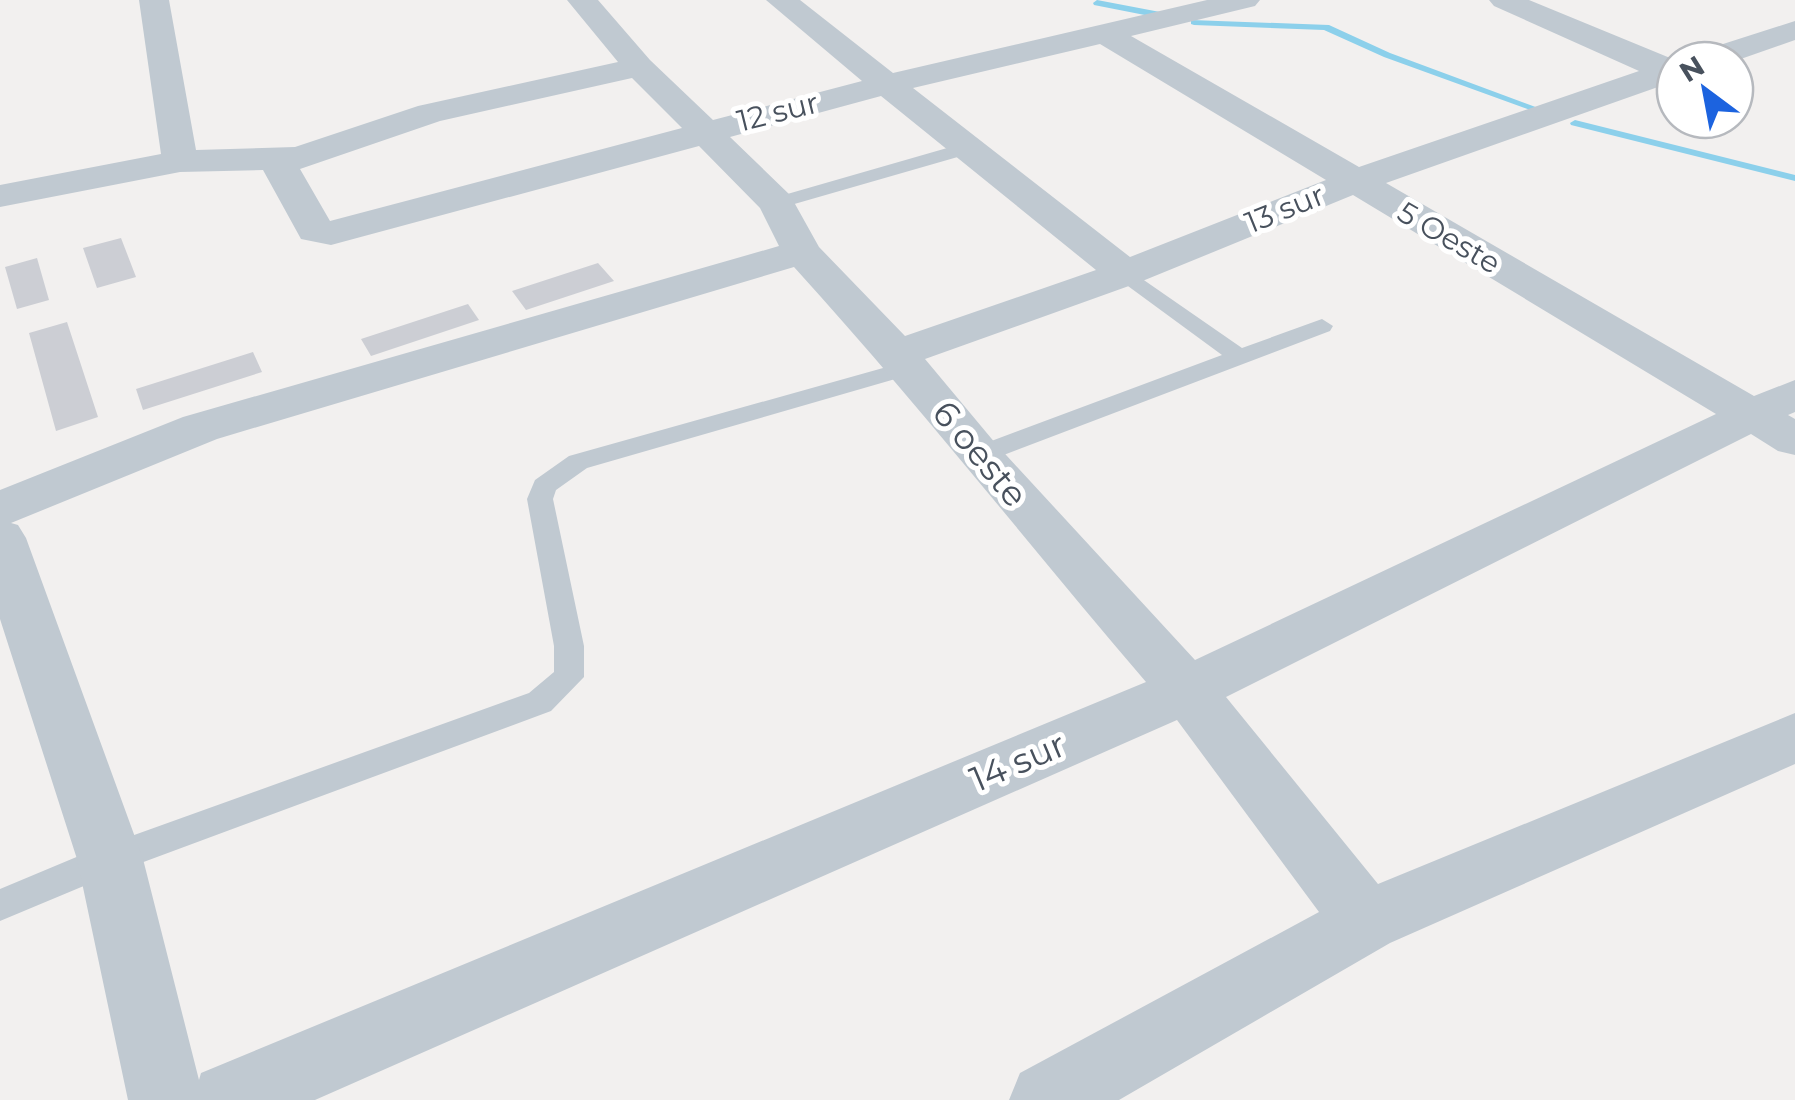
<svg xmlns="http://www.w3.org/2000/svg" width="1795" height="1100" viewBox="0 0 1795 1100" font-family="Montserrat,sans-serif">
  <rect width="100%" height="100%" fill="#f2f0ef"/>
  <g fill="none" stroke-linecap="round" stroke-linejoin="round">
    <path fill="#8cd0eb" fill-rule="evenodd" d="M1097,0L1160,12L1164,15L1160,18L1094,5L1093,3Z
      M1191,20L1329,25L1390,53L1541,109L1533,111L1384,57L1324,30L1194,25L1191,24Z
      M1575,120L1795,175V181L1571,125L1570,123Z"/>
  </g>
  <path fill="#ccced4" d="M121,238L136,277L97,288L83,248Z
    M37,258L49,300L17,309L5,267Z
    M598,263L614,281L526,310L512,291Z
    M468,304L479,320L371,356L361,339Z
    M67,322L98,417L56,431L29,333Z
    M253,352L262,372L143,410L136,389Z"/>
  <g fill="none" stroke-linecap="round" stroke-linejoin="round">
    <path fill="#c0c9d1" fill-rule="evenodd" d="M968,142L975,144V152L777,209L767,203L770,199Z
      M1125,267L1242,348L1322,319L1333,326L1330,331L988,461H970L966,455L970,449L1222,355L1117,278L1114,273L1117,268Z
      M908,361L916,363L920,368L916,373L587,468L556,490L553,499L584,646V677L551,711L122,870L0,921V889L98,848L529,693L554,672V646L527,499L535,480L569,456Z"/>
    <path fill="#c0c9d1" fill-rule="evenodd" d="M139,0H169L196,150L295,147L418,106L618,62L567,0H598L650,60L713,120L862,81L766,0H800L893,73L1207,0H1260L1255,6L1131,36L1359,167L1639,71L1494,6L1489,0H1529L1675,60V81L1386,183L1754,396L1795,380V412L1788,415L1795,419V455L1778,451L1751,434L1226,697L1378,884L1795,713V764L1390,943L1119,1100H1009L1020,1073L1319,912L1177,720L315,1100H128L77,859L0,619V490L183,417L779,246L760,208L699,146L331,245L301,239L263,170L180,172L0,207V185L161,154ZM1100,44L1326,180L1130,257L913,88ZM632,78L682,128L330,221L300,169L440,121ZM881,96L1096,270L905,336L819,247L790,195L730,137ZM1353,195L1716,414L1195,660L996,444L925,359L1140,282ZM794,267C916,401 1028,544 1146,682L201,1073L199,1080L143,859L26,538L18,525L11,523L217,439Z
      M1795,21V40L1735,61L1690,60L1695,53Z"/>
  </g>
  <g text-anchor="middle" stroke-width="10" stroke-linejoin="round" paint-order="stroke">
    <g font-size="30" fill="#48515d" stroke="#fff">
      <text transform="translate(778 112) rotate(-14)" y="10">12 sur</text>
      <text transform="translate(1285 209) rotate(-22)" y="10">13 sur</text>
      <text transform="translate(1449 238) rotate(30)" y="10">5 Oeste</text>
    </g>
    <g font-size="35" fill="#48515d" stroke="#fff">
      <text transform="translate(980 454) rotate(50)" y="12">6 oeste</text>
      <text transform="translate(1018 762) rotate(-23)" y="12">14 sur</text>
    </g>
  </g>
  <g transform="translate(1705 90) rotate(328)"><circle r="48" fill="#ffffff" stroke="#b6b9be" stroke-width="2.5"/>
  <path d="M0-8L18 38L0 25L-18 38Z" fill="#1c63df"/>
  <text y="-15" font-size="28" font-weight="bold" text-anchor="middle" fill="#48515d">N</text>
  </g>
</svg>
